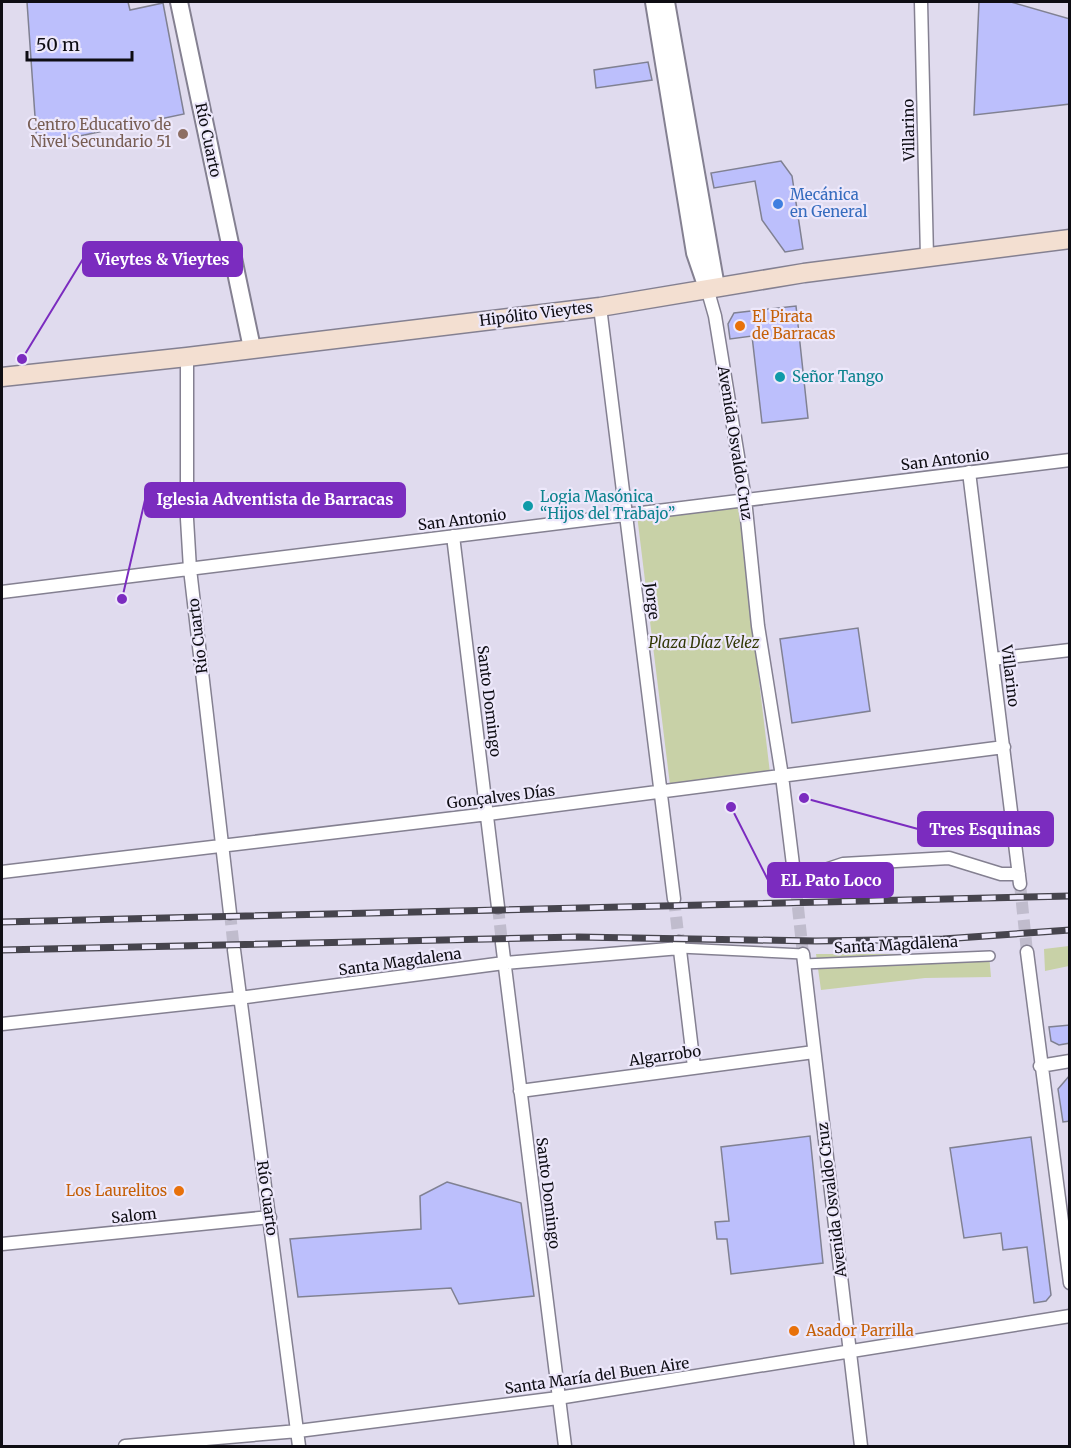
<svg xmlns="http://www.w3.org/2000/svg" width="1071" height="1448" viewBox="0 0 1071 1448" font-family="Merriweather,serif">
  <rect width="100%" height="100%" fill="#e0dbee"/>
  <path fill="#c8d1a7" d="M738,503L770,773L670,785L637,515Z
    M1069,946V966L1045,971L1044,949Z
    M816,954H989L991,977L925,978L821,990Z"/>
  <path fill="#bcbffc" stroke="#808192" stroke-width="1.5" d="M27,2H128L130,10L163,3L184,114L37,145Z
    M979,2H1011L1070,19V104L974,115Z
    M648,62L652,80L596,88L594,70Z
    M781,161L792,176L803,249L785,252L762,220L755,181L714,188L711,173Z
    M796,306L808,418L762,423L752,336L730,339L728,324L734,313Z
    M858,628L870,711L792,723L780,639Z
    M1070,1025V1043L1059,1045L1051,1041L1049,1027Z
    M1070,1075V1121L1063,1122L1058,1089Z
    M810,1136L823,1263L731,1274L727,1239H717L715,1222L729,1221L721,1147Z
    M1031,1137L1051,1295L1046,1301L1034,1303L1027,1247L1003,1250L1001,1233L964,1238L950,1148Z
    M447,1182L521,1203L534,1296L459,1304L451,1288L298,1297L290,1239L421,1229L420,1196Z"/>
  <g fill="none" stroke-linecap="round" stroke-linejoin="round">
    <path stroke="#c0bccd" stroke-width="12" stroke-dasharray="12 6" stroke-linecap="butt" d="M1020,884L1027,952
      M796,889L803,954
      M674,899L679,942
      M498,907L502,943
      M230,913L234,950"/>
    <defs>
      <path id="pedestrian" d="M680,948L803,954
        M804,964L990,956"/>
      <path id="minor" d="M921,2L927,257
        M707,288L715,316L745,499L758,626L782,776L796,889
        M600,307L674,899
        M187,357V519L190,569L230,913
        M969,472L1020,884
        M453,536L498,907
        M2,592L1070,460
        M993,659L1070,650
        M2,872L488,814L1004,747
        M795,877L807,876L843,864L949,858L1001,874H1019
        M679,942L694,1067
        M502,943L565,1446
        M234,950L299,1446
        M1027,952L1070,1283
        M803,954L861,1446
        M2,1024L239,998L504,963L680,948
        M1040,1066L1070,1061
        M520,1091L814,1052
        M2,1244L270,1217
        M125,1446L298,1431L558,1398L1070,1316"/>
      <path id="tertiary" d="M179,2L252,348
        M654,2L695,253L707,288
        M666,2L716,287"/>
      <path id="secondary" d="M2,377L187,357L600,307L804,273L1070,239"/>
    </defs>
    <use href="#pedestrian" stroke="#848091" stroke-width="12"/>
    <use href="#minor" stroke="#848091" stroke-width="15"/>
    <use href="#tertiary" stroke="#848091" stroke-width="20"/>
    <use href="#secondary" stroke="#848091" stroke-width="21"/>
    <use href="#pedestrian" stroke="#fff" stroke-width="9"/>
    <use href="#minor" stroke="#fff" stroke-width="12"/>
    <use href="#tertiary" stroke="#fff" stroke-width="16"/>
    <use href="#secondary" stroke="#f3dfd1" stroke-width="18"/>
    <defs>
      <path id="rail" d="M2,922L1070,896
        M2,950L578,937L816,941L943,939L1070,930"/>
    </defs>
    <use href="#rail" stroke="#46444d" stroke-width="7"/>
    <use href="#rail" stroke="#ede8fb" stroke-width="4.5" stroke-dasharray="14" stroke-linecap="butt"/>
  </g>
  <circle fill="#8d6e63" stroke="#ede8fb" stroke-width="2" cx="183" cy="134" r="6"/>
  <circle fill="#3f7fe0" stroke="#ede8fb" stroke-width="2" cx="778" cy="204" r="6"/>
  <g fill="#e8710a" stroke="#ede8fb" stroke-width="2">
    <circle cx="740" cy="326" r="6"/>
    <circle cx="179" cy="1191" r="6"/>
    <circle cx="794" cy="1331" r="6"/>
  </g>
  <g fill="#0f9aa8" stroke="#ede8fb" stroke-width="2">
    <circle cx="780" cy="377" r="6"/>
    <circle cx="528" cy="506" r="6"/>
  </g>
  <g text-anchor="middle" stroke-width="4.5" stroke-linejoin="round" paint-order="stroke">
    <g font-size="15" fill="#785e54" stroke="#ede8fb" text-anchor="end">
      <text x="171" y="130">Centro Educativo de<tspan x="171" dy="17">Nivel Secundario 51</tspan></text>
    </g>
    <g font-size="15" fill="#0e0d13" stroke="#ede8fb">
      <text transform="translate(909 130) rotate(-91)" y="5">Villarino</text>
      <text transform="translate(208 140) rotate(78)" y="5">Río Cuarto</text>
      <text transform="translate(536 314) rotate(-7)" y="5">Hipólito Vieytes</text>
      <text transform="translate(735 443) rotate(81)" y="5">Avenida Osvaldo Cruz</text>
      <text transform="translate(945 460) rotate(-7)" y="5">San Antonio</text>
      <text transform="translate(462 520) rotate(-7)" y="5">San Antonio</text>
      <text transform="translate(652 601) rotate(83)" y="5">Jorge</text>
      <text transform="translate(198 636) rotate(-97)" y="5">Río Cuarto</text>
      <text transform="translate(1010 676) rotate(83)" y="5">Villarino</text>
      <text transform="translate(489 701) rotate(83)" y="5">Santo Domingo</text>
      <text transform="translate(501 797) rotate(-7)" y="5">Gonçalves Días</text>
      <text transform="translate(896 945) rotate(-3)" y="5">Santa Magdalena</text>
      <text transform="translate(400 962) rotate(-8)" y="5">Santa Magdalena</text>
      <text transform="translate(665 1056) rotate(-8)" y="5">Algarrobo</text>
      <text transform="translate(548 1193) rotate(83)" y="5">Santo Domingo</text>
      <text transform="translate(267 1198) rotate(82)" y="5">Río Cuarto</text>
      <text transform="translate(832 1200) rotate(-97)" y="5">Avenida Osvaldo Cruz</text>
      <text transform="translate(134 1216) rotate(-6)" y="5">Salom</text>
      <text transform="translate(597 1376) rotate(-8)" y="5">Santa María del Buen Aire</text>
    </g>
    <g font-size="15" fill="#366cbe" stroke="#ede8fb" text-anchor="start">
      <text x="790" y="200">Mecánica<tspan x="790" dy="17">en General</tspan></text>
    </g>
    <g font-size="15" fill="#c56008" stroke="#ede8fb" text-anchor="start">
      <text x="752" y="322">El Pirata<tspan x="752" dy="17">de Barracas</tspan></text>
      <text x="167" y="1196" text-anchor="end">Los Laurelitos</text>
      <text x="806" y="1336">Asador Parrilla</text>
    </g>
    <g font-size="15" fill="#0d838f" stroke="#ede8fb" text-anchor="start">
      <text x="792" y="382">Señor Tango</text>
      <text x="540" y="502">Logia Masónica<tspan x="540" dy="17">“Hijos del Trabajo”</tspan></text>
    </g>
    <g font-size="15" font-style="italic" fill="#323805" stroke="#ede8fb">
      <text x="704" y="648">Plaza Díaz Velez</text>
    </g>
  </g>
  <path fill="none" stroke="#7b2cbf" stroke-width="2" d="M22 359L83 259M122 599L145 500M804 798L918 829M731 807L768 880"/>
  <g fill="#7b2cbf" stroke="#ede8fb" stroke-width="2">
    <circle cx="22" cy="359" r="6"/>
    <circle cx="122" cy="599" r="6"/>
    <circle cx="804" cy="798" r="6"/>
    <circle cx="731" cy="807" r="6"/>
  </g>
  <g fill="#7b2cbf" stroke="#7b2cbf" stroke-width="2">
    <rect x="83" y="242" width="159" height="34" rx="6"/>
    <rect x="145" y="483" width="260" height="34" rx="6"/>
    <rect x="918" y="812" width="135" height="34" rx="6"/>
    <rect x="768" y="863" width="125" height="34" rx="6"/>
  </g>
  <g font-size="16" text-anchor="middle" font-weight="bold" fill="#fff">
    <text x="162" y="265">Vieytes &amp; Vieytes</text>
    <text x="275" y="505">Iglesia Adventista de Barracas</text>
    <text x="985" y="835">Tres Esquinas</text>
    <text x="831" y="886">EL Pato Loco</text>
  </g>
  <rect width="1071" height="1448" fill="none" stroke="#0e0d13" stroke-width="6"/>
  <path d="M27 51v9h105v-9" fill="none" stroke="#0e0d13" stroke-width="3"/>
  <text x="36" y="51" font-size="18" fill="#0e0d13" stroke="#ede8fb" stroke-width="4.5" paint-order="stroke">50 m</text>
</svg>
